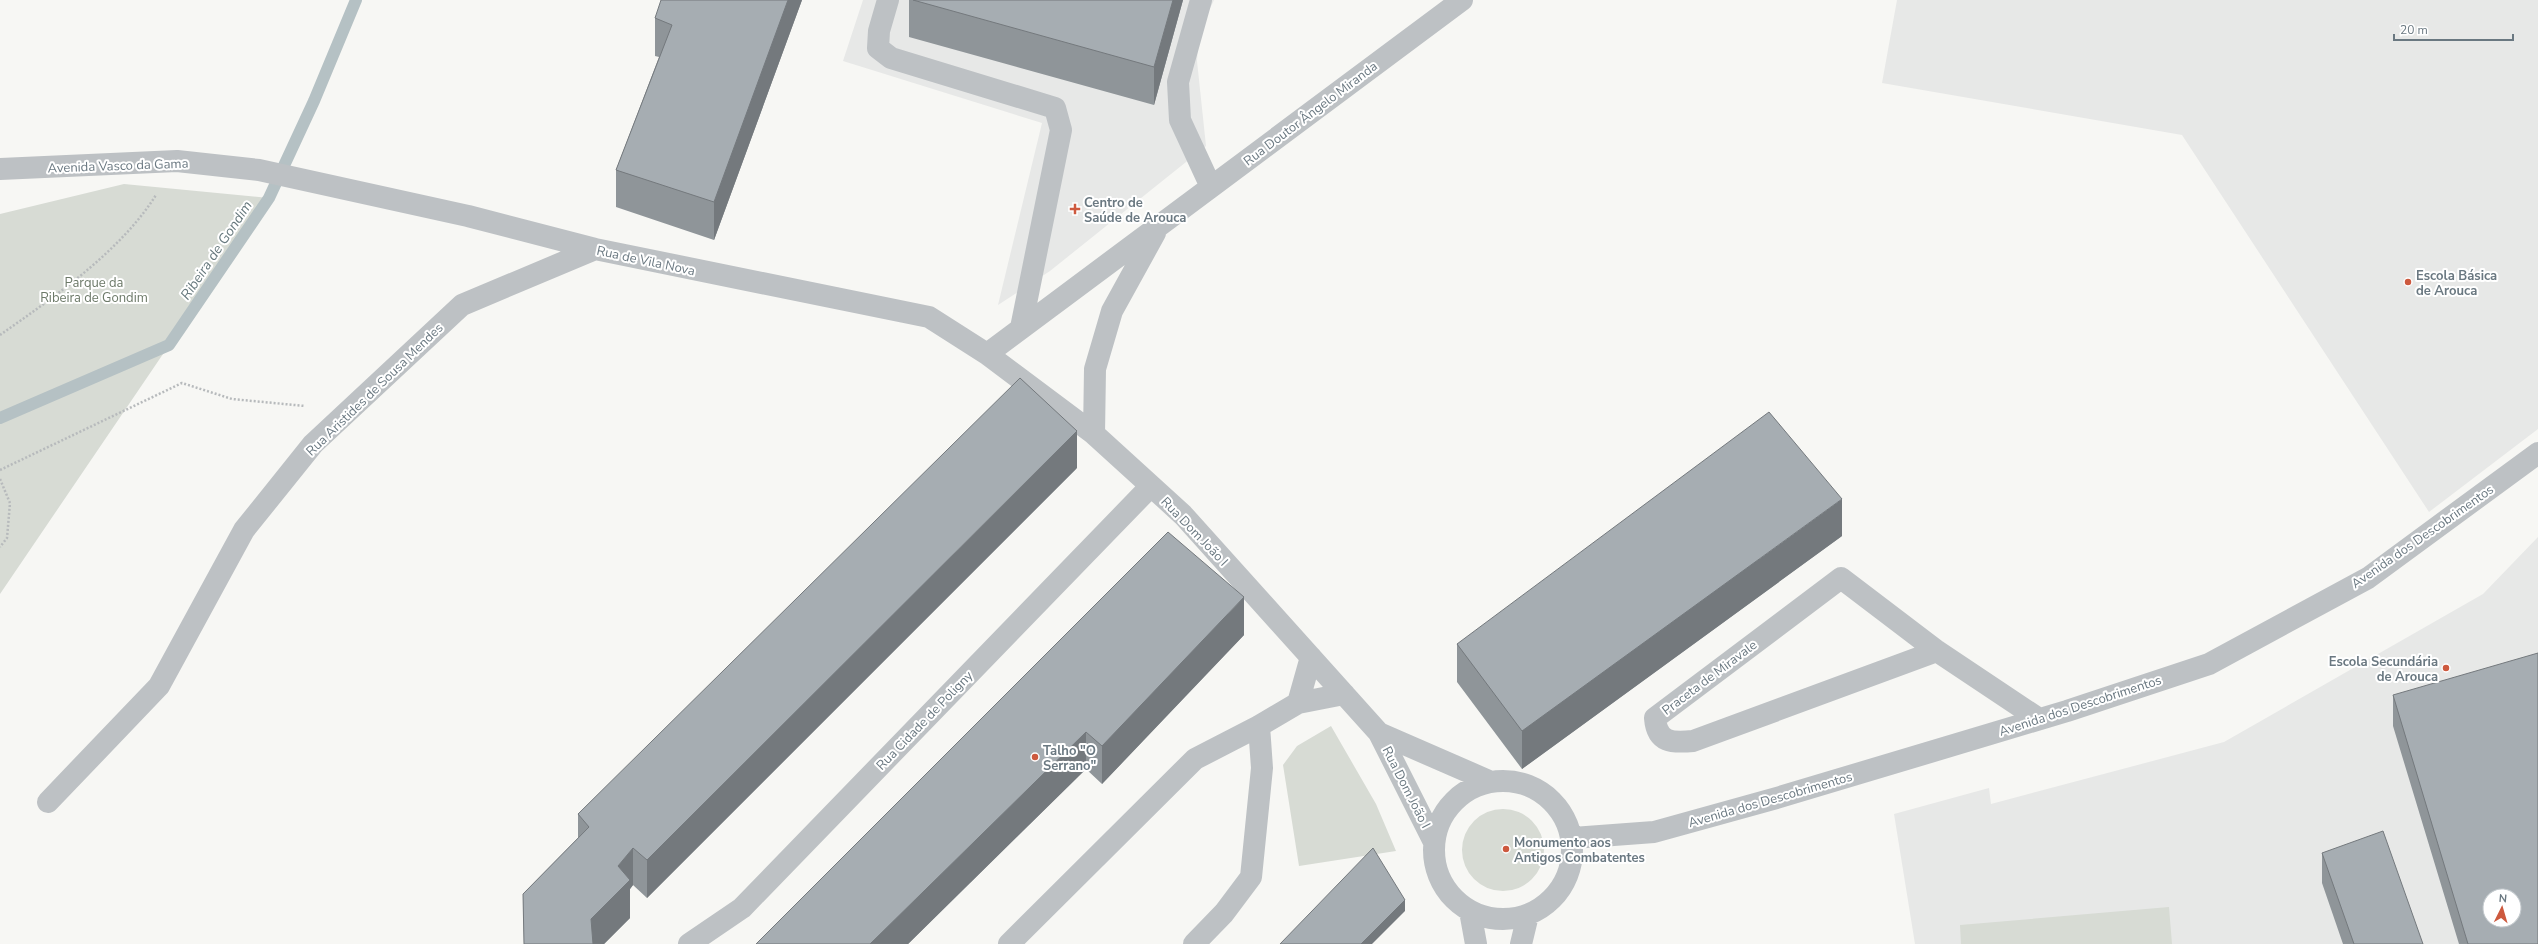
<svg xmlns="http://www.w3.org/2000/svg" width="2538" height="944" viewBox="0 0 2538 944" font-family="'Nunito Sans',sans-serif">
  <rect width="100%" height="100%" fill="#f7f7f4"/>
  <path fill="#e7e8e7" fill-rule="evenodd" d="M863,0H1214L1199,32L1197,61L1206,146L1050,271L998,305L1042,123L843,61Z
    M1897,0H2538V429L2429,512L2182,135L1882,83Z
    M2538,537V944H1915L1894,814L1989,788L1991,804L2224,742L2483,594ZM2490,896H2514V920H2490Z"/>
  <path fill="#d7dbd4" d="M124,184L269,198L0,594V214Z
    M1331,726L1376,804L1396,851L1299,866L1283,765L1297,746Z
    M1462 850a41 41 0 1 1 82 0a41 41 0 1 1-82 0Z
    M2169,907L2172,944H1961L1960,925Z"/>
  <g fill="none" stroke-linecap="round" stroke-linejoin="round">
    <path stroke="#b5c1c4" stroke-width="12" d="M0,418L169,345L269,198L314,101L356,0"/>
    <path stroke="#b7babc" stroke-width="2.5" stroke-dasharray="2 2" stroke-linecap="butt" d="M0,335C54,297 120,252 156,195
      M0,470L182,383L232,399L305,406
      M0,479L10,503L7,538L0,547"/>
    <path stroke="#bdc1c4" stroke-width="22" d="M888,0L879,31L878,48L891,58L1055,108L1061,130L1021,328
      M1201,0L1178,82L1180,120L1211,187
      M0,169L177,161L259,170L468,216L595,249L929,317L987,354L1094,434L1183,515L1379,733L1434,842
      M987,354L1462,0
      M1094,434L1095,369L1112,311L1155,233
      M1937,651L1693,741C1672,743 1657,743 1655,718L1841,578L1937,651L2039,719
      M1298,703L1311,657
      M1379,733L1489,781
      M1434 850a69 69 0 1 1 138 0a69 69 0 1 1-138 0Z
      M48,802L159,686L244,530L313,444L462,305L595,249
      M1573,838L1654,832L1780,797L2067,711L2209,664L2368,578L2538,453
      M1470,911L1476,944
      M689,944L742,908L1151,486
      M1009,944L1195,759L1259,726L1298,703L1344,694
      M1194,944L1224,913L1251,877L1262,768L1259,726
      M1521,944L1528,915"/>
  </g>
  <path fill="#8f9599" d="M802,0L714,240L616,207V170L659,57L655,56V18Z
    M909,0H1183L1154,105L909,37Z
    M1077,468L647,898L633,885L630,889V918L604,944H524L523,894L578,838V814Z
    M1168,532L1244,635L1102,784L1086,769L908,944H756Z
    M1842,536L1522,769L1457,682V644Z
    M2393,695L2538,944H2459L2393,726Z
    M2322,853L2423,944H2343L2322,883Z"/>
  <path fill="#74797d" d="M788,0H802L714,240V202Z
    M1173,0H1183L1154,105V67Z
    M1077,431V468L647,898V860Z
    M1842,499V536L1522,769V731Z
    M1244,597V635L1102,784V746Z
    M1086,732V769L908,944H870Z
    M633,848V885L630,889V918L604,944H591V919L618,866Z
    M1405,900V911L1372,944H1361Z"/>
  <path fill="#a6adb2" stroke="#74797d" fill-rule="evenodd" d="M661,0H788L714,202L616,170L672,25L655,18Z
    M913,0H1173L1154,67Z
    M1020,378L1077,431L647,860L633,848L618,866L630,880L591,919L593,944H524L523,894L589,827L578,814Z
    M1769,412L1842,499L1522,731L1457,644Z
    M1168,532L1244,597L1102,746L1086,732L870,944H756Z
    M2538,653V944H2468L2393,695ZM2490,896H2514V920H2490Z
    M2383,831L2423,944H2354L2322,853Z
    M1373,848L1405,900L1361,944H1280Z"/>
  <g fill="#cd593e" stroke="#fff" stroke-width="1.5">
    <path d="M1073 203h4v4h4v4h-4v4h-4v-4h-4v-4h4z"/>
    <circle cx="2408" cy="282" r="4"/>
    <circle cx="2446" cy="668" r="4"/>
    <circle cx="1035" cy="757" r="4"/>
    <circle cx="1506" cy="849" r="4"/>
  </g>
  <g text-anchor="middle" stroke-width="4" stroke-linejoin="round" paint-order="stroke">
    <g font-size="13" fill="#6a7881" stroke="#fff">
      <text transform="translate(1310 113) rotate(-37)" y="5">Rua Doutor Ângelo Miranda</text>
      <text transform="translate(118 165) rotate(-2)" y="5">Avenida Vasco da Gama</text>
      <text transform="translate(646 260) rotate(12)" y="5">Rua de Vila Nova</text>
      <text transform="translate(374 389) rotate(-44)" y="5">Rua Aristides de Sousa Mendes</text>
      <text transform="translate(1195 531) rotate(46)" y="5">Rua Dom João I</text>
      <text transform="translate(2422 536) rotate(-35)" y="5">Avenida dos Descobrimentos</text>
      <text transform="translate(1709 677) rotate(-37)" y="5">Praceta de Miravale</text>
      <text transform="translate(2080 705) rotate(-18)" y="5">Avenida dos Descobrimentos</text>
      <text transform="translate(924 720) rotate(-46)" y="5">Rua Cidade de Poligny</text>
      <text transform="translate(1407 787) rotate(63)" y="5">Rua Dom João I</text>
      <text transform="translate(1770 799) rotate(-16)" y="5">Avenida dos Descobrimentos</text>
    </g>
    <g font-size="13" font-weight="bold" fill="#6a7881" stroke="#fff" text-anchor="start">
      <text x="1084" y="207">Centro de<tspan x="1084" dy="15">Saúde de Arouca</tspan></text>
      <text x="2416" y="280">Escola Básica<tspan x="2416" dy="15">de Arouca</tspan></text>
      <text x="2438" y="666" text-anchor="end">Escola Secundária<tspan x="2438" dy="15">de Arouca</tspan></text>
      <text x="1043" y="755">Talho "O<tspan x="1043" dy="15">Serrano"</tspan></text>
      <text x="1514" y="847">Monumento aos<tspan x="1514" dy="15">Antigos Combatentes</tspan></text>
    </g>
    <g font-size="13" fill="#6c7968" stroke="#fff">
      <text x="94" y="287">Parque da<tspan x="94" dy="15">Ribeira de Gondim</tspan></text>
    </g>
    <g font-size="14" font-style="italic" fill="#66787d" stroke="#fff">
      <text transform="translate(216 250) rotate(-56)" y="5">Ribeira de Gondim</text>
    </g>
  </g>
  <g transform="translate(2502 908) rotate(5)"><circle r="19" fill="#ffffff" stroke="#c3c9cd"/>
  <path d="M0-3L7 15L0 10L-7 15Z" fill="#cd593e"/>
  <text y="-6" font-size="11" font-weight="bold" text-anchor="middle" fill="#6a7881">N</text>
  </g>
  <path d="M2394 34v6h119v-6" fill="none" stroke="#6a7881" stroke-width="2"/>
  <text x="2400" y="34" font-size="12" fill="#6a7881" stroke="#ffffff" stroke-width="3" paint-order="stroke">20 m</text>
</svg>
